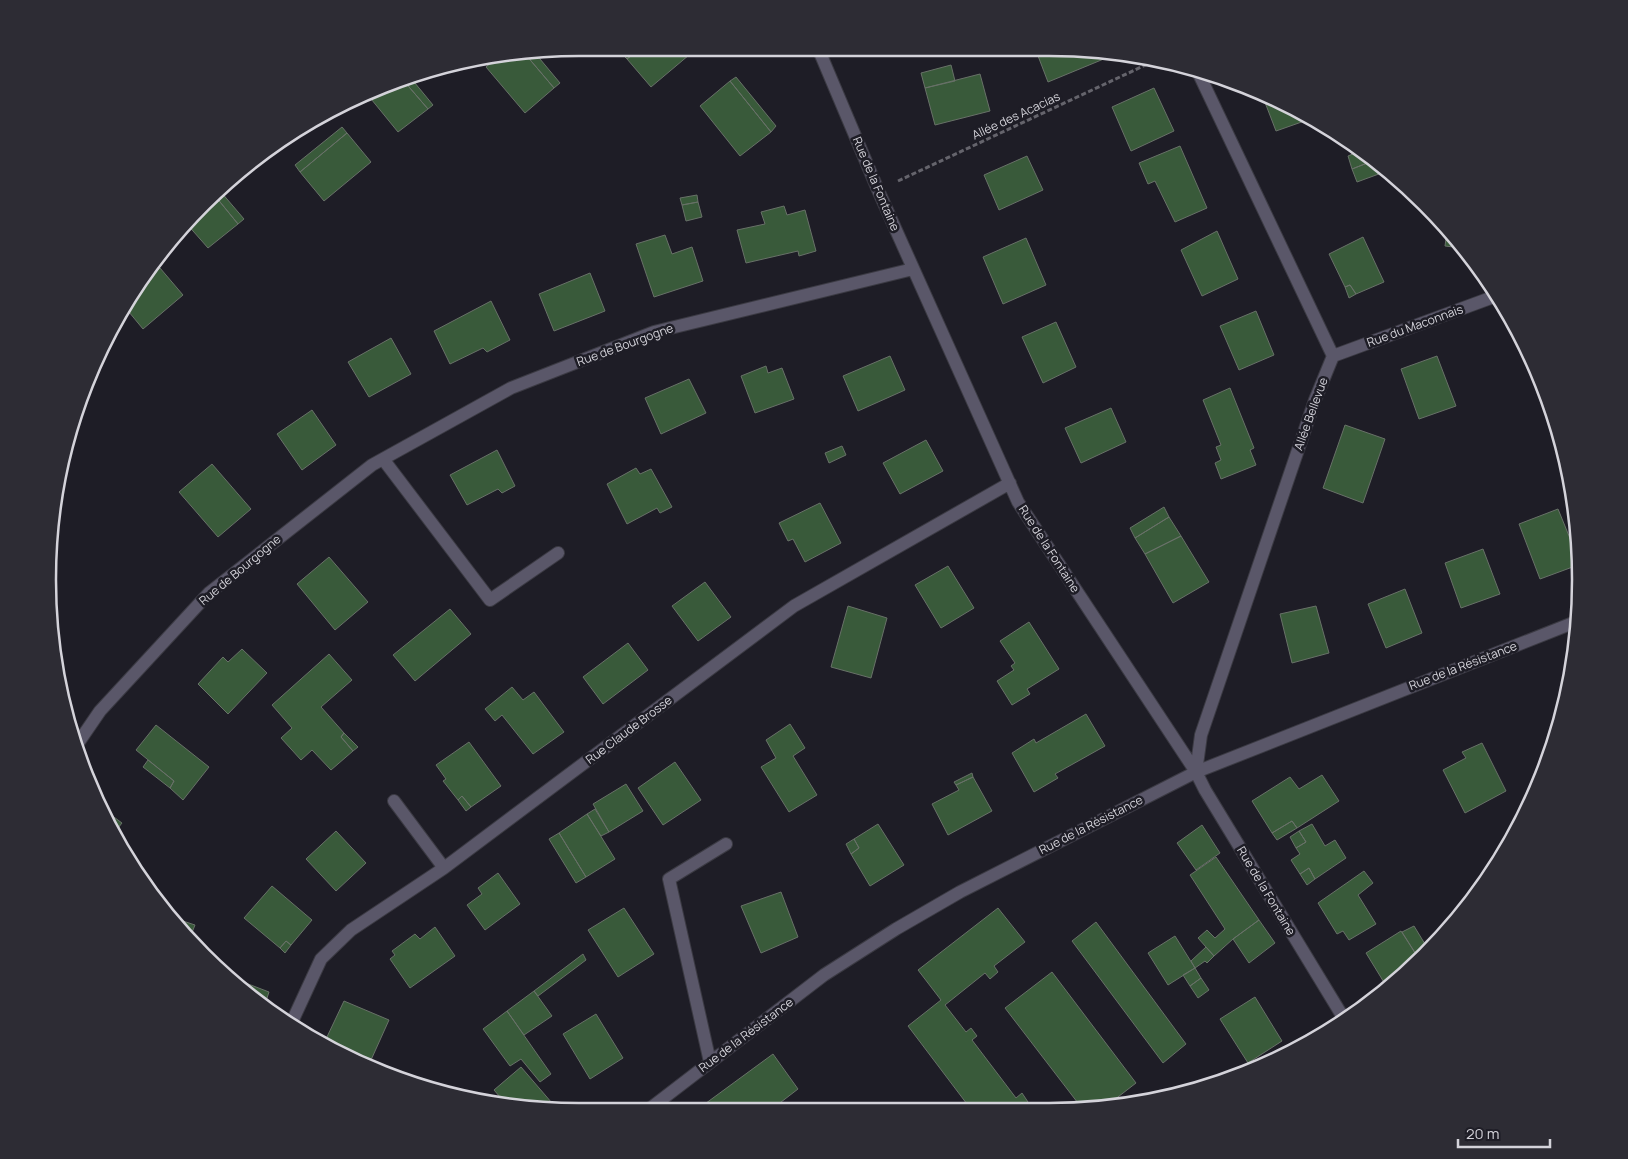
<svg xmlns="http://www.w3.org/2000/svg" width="1628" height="1159" viewBox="0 0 1628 1159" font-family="Manrope,sans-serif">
  <rect width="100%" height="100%" fill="#1e1d26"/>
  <path fill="#395a3a" stroke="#687168" d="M630,48H641L627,59L622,54Z
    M641,48H683L689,55L651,87L627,59Z
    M1035,48L1110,54L1111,56L1048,82Z
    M535,53L560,83L554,88L526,55Z
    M526,55L554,88L525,113L486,67L495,59Z
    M951,65L955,81L925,88L921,73Z
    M980,74L990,111L935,125L925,88Z
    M410,77L433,105L428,109L403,80Z
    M736,77L776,126L771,132L730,81Z
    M403,80L428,109L398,132L367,94Z
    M730,81L771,132L740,156L700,106Z
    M1154,88L1174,131L1131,151L1112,107Z
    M1261,92L1313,118L1276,131Z
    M342,127L347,133L300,172L295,165Z
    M347,133L371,162L324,201L300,172Z
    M1180,146L1207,208L1175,222L1155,181L1148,184L1139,163Z
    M1362,150L1375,160L1352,169L1348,156Z
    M1027,156L1043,190L999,210L984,175Z
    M1375,160L1387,171L1357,182L1352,169Z
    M221,192L244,219L238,224L216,197Z
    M697,195L698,202L682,205L680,198Z
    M216,197L238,224L208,248L186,223Z
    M698,202L702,217L686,221L682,205Z
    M784,206L787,215L805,210L816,251L799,256L798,251L746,263L737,230L765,224L761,212Z
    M1447,227L1448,229L1456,240L1446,239Z
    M1217,231L1238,279L1202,296L1181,250Z
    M665,235L672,254L692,247L703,281L654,297L636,244Z
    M1363,237L1384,282L1356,294L1350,285L1345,287L1329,254Z
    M1026,238L1046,285L1003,304L983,257Z
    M1446,239L1456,240L1462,248L1445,246Z
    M155,263L160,268L138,287Z
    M160,268L183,295L143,329L124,306L138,287Z
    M590,273L605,311L554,331L539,294Z
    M1350,285L1356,294L1349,298L1345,287Z
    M491,301L510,340L487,352L483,348L450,364L434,331Z
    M1256,311L1274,355L1239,370L1220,326Z
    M1056,322L1076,367L1043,383L1022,337Z
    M391,338L411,374L369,397L348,362Z
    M890,356L905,390L858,411L843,376Z
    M1437,356L1456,406L1419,419L1401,369Z
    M766,366L768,373L782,368L794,399L755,413L741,376Z
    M689,379L706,413L661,434L645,398Z
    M1230,388L1254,448L1250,450L1256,465L1221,479L1215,463L1221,460L1216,447L1221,445L1203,400Z
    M1111,408L1126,442L1081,463L1065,428Z
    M312,410L336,445L302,470L277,434Z
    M1345,425L1385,439L1363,503L1323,488Z
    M926,440L943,471L900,494L883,463Z
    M842,446L846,455L829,463L825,453Z
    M497,450L515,486L502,493L498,489L467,505L450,475Z
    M212,464L251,509L218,537L179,492Z
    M636,468L640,474L651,469L672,507L660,513L657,508L627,524L607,484Z
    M820,503L841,543L805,562L793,539L788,541L779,523Z
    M1164,507L1169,517L1135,538L1130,528Z
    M1558,509L1578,558V565L1540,579L1519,524Z
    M1169,517L1181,536L1145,554L1135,538Z
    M1181,536L1209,582L1173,603L1145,554Z
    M1483,549L1500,594L1461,608L1445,563Z
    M329,557L368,602L335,630L297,584Z
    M948,566L974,608L941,628L915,585Z
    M705,582L731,617L698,641L672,606Z
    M1405,589L1422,633L1386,648L1368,604Z
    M848,606L887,618L871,678L831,667Z
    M1316,606L1329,653L1292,663L1280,614Z
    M450,609L471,634L415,681L393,655Z
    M1029,622L1059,669L1027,689L1030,694L1012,705L997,681L1014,670L1011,666L1015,663L1000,641Z
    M628,643L648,670L603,704L583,677Z
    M242,649L267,673L228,714L198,684L223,657L228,662Z
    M329,654L352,680L321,707L344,733L341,737L353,751L331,770L312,750L301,760L281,738L292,728L272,705Z
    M512,687L523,700L534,692L564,732L533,754L502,715L495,721L485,709Z
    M1086,714L1105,746L1055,774L1058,778L1034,792L1012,753L1034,739L1036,743Z
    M790,724L805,748L793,756L817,795L789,812L761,767L776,758L766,740Z
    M156,725L209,767L183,800L170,788L174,781L136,750Z
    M344,733L358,747L353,751L341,737Z
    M469,742L501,786L471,807L462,796L458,800L443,781L446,779L436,765Z
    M1482,743L1506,791L1465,813L1443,770L1466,758L1462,752Z
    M148,760L174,781L170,788L143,767Z
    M675,762L701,800L663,825L638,788Z
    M972,773L973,777L956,785L954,782Z
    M1322,775L1339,801L1297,828L1292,821L1272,833L1252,801L1290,777L1299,789Z
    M973,777L992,811L948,835L932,804L959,790L956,785Z
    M626,784L643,811L609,832L593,804Z
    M462,796L471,807L466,811L458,800Z
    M99,806L122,823L114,833L102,815Z
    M595,809L609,832L601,836L587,814Z
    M587,814L615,859L586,877L559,833Z
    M1292,821L1297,828L1277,840L1272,833Z
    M878,824L904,865L870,886L851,854L859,848L854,839Z
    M1312,824L1325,846L1335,840L1346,858L1315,879L1309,868L1300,874L1291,860L1300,854L1296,848L1306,842L1299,831Z
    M1202,825L1220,853L1196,870L1177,843Z
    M336,831L366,863L336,891L306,859Z
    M1299,831L1306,842L1296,848L1290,837Z
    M559,833L586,877L576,883L549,839Z
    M854,839L859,848L851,854L846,844Z
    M1216,857L1259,920L1233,939L1214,956L1198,938L1207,930L1215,938L1225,929L1190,875Z
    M1309,868L1315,879L1307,885L1300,874Z
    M1364,871L1373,883L1358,895L1376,924L1349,940L1343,931L1337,934L1318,903Z
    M498,873L520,904L485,930L467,905L482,894L478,888Z
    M272,886L312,920L291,945L286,941L280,948L244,918Z
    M781,892L798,937L761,953L741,906Z
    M624,908L654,954L618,977L588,930Z
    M998,908L1025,942L994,966L998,972L990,979L985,973L945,1005L966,1032L971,1028L977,1036L972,1040L1016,1098L1022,1093L1028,1102L1022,1106L1023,1107L970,1108L908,1026L941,1000L918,970Z
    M180,920L195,925L189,940L178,927Z
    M1259,920L1275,943L1249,963L1233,939Z
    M1096,922L1186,1044L1163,1063L1072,941Z
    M1414,926L1428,949L1419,959L1402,932Z
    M435,927L455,956L410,988L390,959L395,955L392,951L415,934L420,939Z
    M1401,931L1419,959L1412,966L1385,984L1366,953Z
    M1175,936L1195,968L1168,985L1148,953Z
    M286,941L291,945L285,953L280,948Z
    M1206,947L1214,956L1207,963L1205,961L1195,968L1191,961Z
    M583,954L586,960L538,996L534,991Z
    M1195,968L1201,978L1190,986L1183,975Z
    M1052,972L1136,1083L1105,1107H1081L1005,1008Z
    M230,977L269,992L264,1007L256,1002Z
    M1201,978L1209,990L1198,998L1190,986Z
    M534,991L552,1016L524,1035L507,1011Z
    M1255,997L1282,1041L1248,1063L1220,1019Z
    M344,1001L389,1020L371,1060L326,1039Z
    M507,1011L551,1074L540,1082L521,1059L510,1066L483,1029Z
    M596,1014L623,1058L590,1079L563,1034Z
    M773,1054L798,1089L772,1109H698Z
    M521,1067L558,1110H545L506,1104L494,1090Z"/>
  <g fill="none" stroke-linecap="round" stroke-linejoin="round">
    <defs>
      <path id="minor" d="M818,48L878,190L1018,502L1196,772L1205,790L1343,1017
        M1333,356L1496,296
        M383,459L490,600L558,553
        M76,746L100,711L209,593L372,465L511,388L654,332L913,269
        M1196,772L1201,735L1315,400L1333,356L1198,72
        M394,801L444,868
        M291,1024L321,959L351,930L444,868L794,606L1010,483
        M710,1062L669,879L726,844
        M648,1110L824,975L896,929L960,892L1196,772L1578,621"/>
    </defs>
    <use href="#minor" stroke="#3b3a43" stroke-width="14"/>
    <path stroke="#65646c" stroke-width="3" stroke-dasharray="5 2.5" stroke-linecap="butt" d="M898,181L1154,61H1163"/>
    <use href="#minor" stroke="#5a5769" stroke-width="12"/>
  </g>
  <g text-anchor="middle" stroke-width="5" stroke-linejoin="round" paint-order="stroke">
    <g font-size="12" fill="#d4d3da" stroke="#1e1d26">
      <text transform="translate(1016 116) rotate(-25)" y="4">Allée des Acacias</text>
      <text transform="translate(876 184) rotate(67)" y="4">Rue de la Fontaine</text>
      <text transform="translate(1415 326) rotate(-20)" y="4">Rue du Maconnais</text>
      <text transform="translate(625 345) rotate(-20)" y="4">Rue de Bourgogne</text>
      <text transform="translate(1311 414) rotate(-70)" y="4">Allée Bellevue</text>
      <text transform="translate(1049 549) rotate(57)" y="4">Rue de la Fontaine</text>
      <text transform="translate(240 570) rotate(-40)" y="4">Rue de Bourgogne</text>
      <text transform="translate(1463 666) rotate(-21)" y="4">Rue de la Résistance</text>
      <text transform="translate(629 730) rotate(-37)" y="4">Rue Claude Brosse</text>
      <text transform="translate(1091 825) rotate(-27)" y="4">Rue de la Résistance</text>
      <text transform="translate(1266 891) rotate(59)" y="4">Rue de la Fontaine</text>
      <text transform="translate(746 1035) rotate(-37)" y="4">Rue de la Résistance</text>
    </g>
  </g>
  <path d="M0 0H1628V1159H0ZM579 56H1049A523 523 0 0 1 1572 579V580A523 523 0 0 1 1049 1103H579A523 523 0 0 1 56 580V579A523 523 0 0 1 579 56Z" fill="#2d2c34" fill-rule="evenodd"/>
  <path fill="none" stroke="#d4d3da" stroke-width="2.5" d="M579 56H1049A523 523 0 0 1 1572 579V580A523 523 0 0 1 1049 1103H579A523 523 0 0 1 56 580V579A523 523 0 0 1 579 56Z"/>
  <path d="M1458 1139v8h92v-8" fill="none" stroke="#d4d3da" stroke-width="2.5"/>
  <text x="1466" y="1139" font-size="15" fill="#d4d3da" stroke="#1e1d26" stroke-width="4" paint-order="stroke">20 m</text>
</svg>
